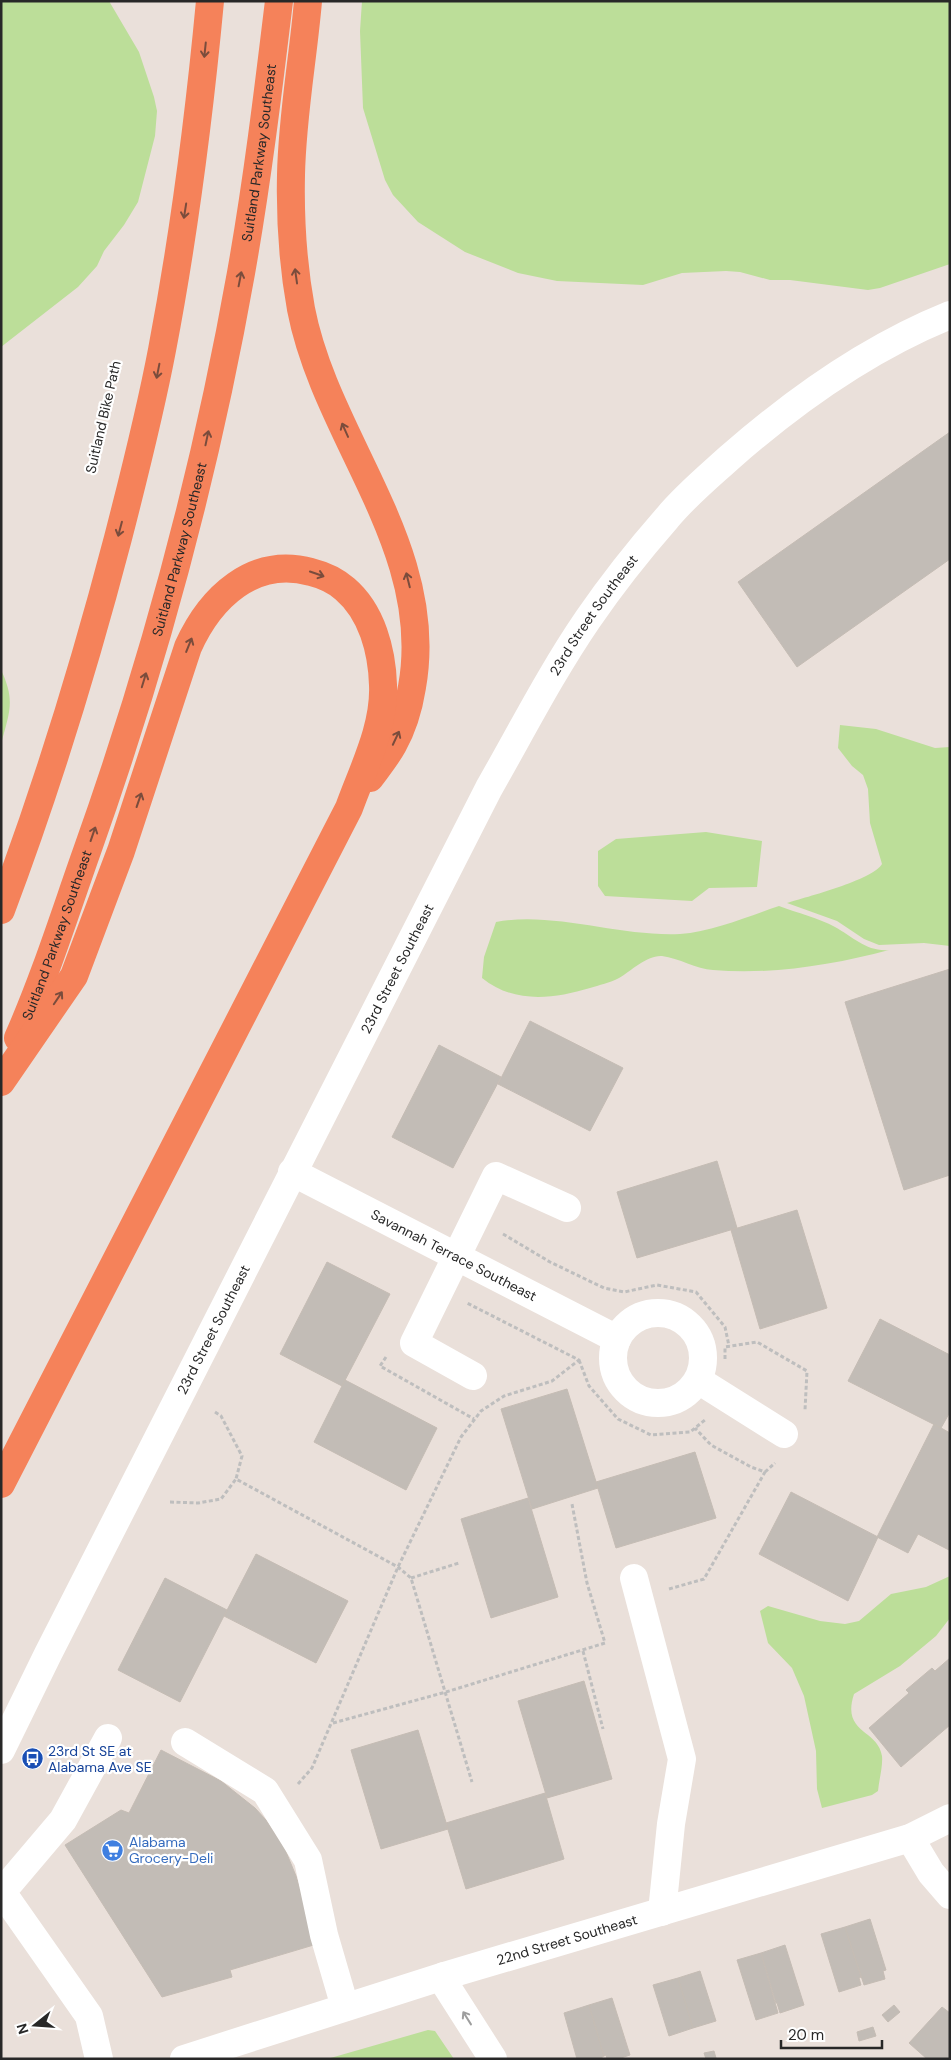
<svg xmlns="http://www.w3.org/2000/svg" width="951" height="2060" viewBox="0 0 951 2060" font-family="'DM Sans',sans-serif">
  <rect width="100%" height="100%" fill="#eae0da"/>
  <path fill="#bcde99" d="M1,1H109L139,52L154,97L157,111L155,136L138,202L124,225L104,251L97,266L78,287L1,347Z
    M362,1H950V264L880,288L868,290L790,280H770L740,272L726,271L682,273L643,285L557,281L518,273L465,252L418,222L393,195L385,180L363,108L360,31Z
    M1,670C16,701 9,713 1,744Z
    M840,725L876,729L935,748L950,747V946L924,943L879,945L864,939L837,921L787,903C806,897 873,880 882,864L870,823L868,789L863,775L852,766L838,748Z
    M706,832L762,841L757,887L709,888L692,901L605,896L598,886V851L616,839Z
    M779,906C797,913 819,918 835,927C853,937 867,952 889,950C833,965 771,975 713,970C696,969 679,958 662,956C647,955 631,971 619,978C610,983 599,985 590,988C553,999 514,1004 482,978L484,957L496,922C553,911 620,937 680,934C712,932 749,916 779,906Z
    M950,1576V1618L936,1636L900,1666L854,1694C841,1734 878,1729 882,1756C883,1766 879,1780 878,1791L872,1795L822,1808L817,1789L816,1751L804,1696L792,1668L768,1643L760,1611L768,1606L820,1621L845,1624L859,1621L891,1594L926,1587Z
    M428,2030L435,2031L454,2059H327Z"/>
  <path fill="#c2bcb6" stroke="#c5bcb4" d="M950,432V559L797,667L738,582Z
    M950,969V1175L904,1190L845,1002Z
    M530,1021L623,1068L590,1131L498,1084Z
    M439,1045L501,1077L453,1168L392,1137Z
    M717,1161L737,1228L637,1258L617,1192Z
    M797,1210L827,1308L760,1329L731,1230Z
    M327,1262L390,1294L342,1386L280,1354Z
    M880,1319L950,1355V1412L941,1428L848,1381Z
    M345,1380L437,1428L406,1490L314,1442Z
    M567,1389L598,1488L532,1509L501,1409Z
    M934,1424L950,1433V1548L949,1550L918,1534L908,1553L877,1537Z
    M695,1452L716,1518L616,1548L596,1482Z
    M791,1492L878,1537L848,1601L759,1554Z
    M528,1498L558,1597L491,1618L461,1519Z
    M256,1554L348,1601L316,1663L224,1616Z
    M165,1578L227,1610L180,1702L118,1670Z
    M950,1658V1725L901,1767L869,1728L909,1693L906,1690L932,1668L935,1671Z
    M584,1681L612,1779L547,1798L518,1701Z
    M418,1730L448,1829L381,1849L351,1750Z
    M161,1750L221,1781L255,1808L266,1820L284,1847L296,1876L317,1944L230,1970L232,1977L162,1997L65,1845L121,1810L129,1813Z
    M545,1793L564,1859L466,1889L446,1823Z
    M870,1919L886,1970L883,1971L885,1979L864,1985L845,1927Z
    M845,1927L861,1977L859,1978L861,1985L839,1992L821,1934Z
    M785,1945L804,2005L780,2013L777,2003H776L761,1953Z
    M761,1953L778,2013L756,2020L737,1960Z
    M700,1971L716,2021L693,2028L678,1978Z
    M678,1978L693,2028L669,2036L653,1985Z
    M612,1998L630,2055L618,2059H607L606,2055L604,2056L589,2005Z
    M589,2005L604,2056L602,2057V2059H577L564,2013Z
    M894,2005L900,2012L888,2022L882,2015Z
    M942,2007L950,2013V2059H927L909,2043Z
    M873,2027L876,2036L859,2041L857,2032Z
    M714,2051L716,2058L706,2059L704,2053Z"/>
  <g fill="none" stroke-linecap="round" stroke-linejoin="round">
    <path stroke="#bebebe" stroke-width="3" stroke-dasharray="4 2.5" stroke-linecap="butt" d="M503,1234L550,1262L604,1288L624,1292L657,1285L696,1292L725,1327L729,1346
      M386,1357L380,1366L474,1419
      M725,1359V1347L757,1342L807,1371L805,1410
      M579,1360L589,1386L618,1419L651,1435L690,1432L705,1420
      M215,1412L221,1416L242,1456L236,1479L398,1567L411,1578L472,1782
      M765,1472L775,1463
      M170,1502L198,1503L221,1499L236,1479
      M411,1578L459,1563
      M669,1589L704,1579L765,1472L751,1467L711,1445L695,1428
      M583,1651L603,1729
      M333,1723L446,1692L605,1643L587,1583L572,1504
      M298,1784L312,1768L398,1567L461,1437L481,1411L504,1396L552,1381L579,1360L467,1303"/>
    <g stroke="#fff" stroke-width="28">
      <path id="s1" d="M292,1172L617,1339"/>
      <circle cx="658" cy="1358" r="45"/>
      <path d="M473,1376L414,1343L496,1176L567,1208"/>
      <path d="M698,1380L784,1434"/>
      <path d="M634,1578L682,1759L671,1824L662,1912"/>
      <path d="M185,1742L265,1791L308,1860L324,1935L345,2007"/>
      <path id="s2" d="M1,1750L48,1654L489,788C521,732 551,673 588,619C612,584 639,550 667,518C685,496 708,477 729,458C795,400 868,348 950,315"/>
      <path d="M910,1838L931,1873L950,1895"/>
      <path d="M444,1976L447,1987L493,2059"/>
      <path d="M99,2059L89,2016L2,1892L63,1820L108,1738"/>
      <path id="s3" d="M184,2059L444,1976L910,1838L950,1818"/>
    </g>
    <g stroke="#f5825a" stroke-width="28">
      <path d="M308,1C303,59 292,117 291,175C290,220 293,265 301,309C326,439 437,548 412,687C409,706 403,727 393,745C387,756 378,767 370,778"/>
      <path d="M1,910C47,788 85,664 118,538C134,476 150,413 162,350C184,235 199,118 210,1"/>
      <path id="s4" d="M18,1038C45,977 65,913 87,851C154,663 206,470 241,273C257,183 268,92 279,1"/>
      <path d="M1,1082L74,976L121,851L188,647C210,598 253,556 311,572C323,575 336,581 345,589C372,612 382,651 383,685C385,727 363,769 349,808L1,1484"/>
    </g>
  </g>
  <defs><path id="oneway-shaft" d="M-6 0H5M1.5-3L5.5 0L1.5 3" fill="none" stroke-width="1.6" stroke-linecap="round" stroke-linejoin="round" transform="scale(1.25)"/></defs>
  <g stroke="#7a4c3c">
    <use href="#oneway-shaft" transform="translate(205 50) rotate(96)"/>
    <use href="#oneway-shaft" transform="translate(185 211) rotate(99)"/>
    <use href="#oneway-shaft" transform="translate(296 276) rotate(-98)"/>
    <use href="#oneway-shaft" transform="translate(240 279) rotate(-79)"/>
    <use href="#oneway-shaft" transform="translate(158 371) rotate(101)"/>
    <use href="#oneway-shaft" transform="translate(345 430) rotate(-114)"/>
    <use href="#oneway-shaft" transform="translate(207 438) rotate(-78)"/>
    <use href="#oneway-shaft" transform="translate(120 529) rotate(105)"/>
    <use href="#oneway-shaft" transform="translate(317 574) rotate(19)"/>
    <use href="#oneway-shaft" transform="translate(408 580) rotate(-104)"/>
    <use href="#oneway-shaft" transform="translate(189 645) rotate(-68)"/>
    <use href="#oneway-shaft" transform="translate(144 680) rotate(-73)"/>
    <use href="#oneway-shaft" transform="translate(396 738) rotate(-65)"/>
    <use href="#oneway-shaft" transform="translate(139 800) rotate(-71)"/>
    <use href="#oneway-shaft" transform="translate(93 834) rotate(-71)"/>
    <use href="#oneway-shaft" transform="translate(58 998) rotate(-56)"/>
  </g>
  <use stroke="#9e9e9e" href="#oneway-shaft" transform="translate(467 2018) rotate(-122)"/>
  <defs>
    <symbol id="bus-disc" viewBox="-11 -11 22 22"><circle r="9.5" fill="#1a4fb4" stroke="#fff"/><path d="M-5-6H5V4H4V6H2V4H-2V6H-4V4H-5ZM-3.5-4V0h7V-4ZM-3.5 1.2v1.5H-2V1.2ZM2 1.2v1.5H3.5V1.2Z" fill="#fff"/></symbol>
    <symbol id="supermarket-disc" viewBox="-11 -11 22 22"><circle r="9.5" fill="#3f7fe0" stroke="#fff"/><path d="M-6-5.5h2.5l.6 2H6L4.5 2H-2.5L-4.4-4H-6ZM-1.5 3.2a1.3 1.3 0 1 0 .1 0ZM3 3.2a1.3 1.3 0 1 0 .1 0Z" fill="#fff"/></symbol>
  </defs>
  <g fill-rule="evenodd">
    <use href="#bus-disc" x="20" y="1746" width="25" height="25"/>
    <use href="#supermarket-disc" x="100" y="1838" width="25" height="25"/>
  </g>
  <g text-anchor="middle" stroke-width="4.5" stroke-linejoin="round" paint-order="stroke">
    <g font-size="14" fill="#282828" stroke="#fff">
      <text dy="5" stroke="none"><textPath href="#s4" startOffset="920">Suitland Parkway Southeast</textPath></text>
      <text transform="translate(103 417) rotate(-77)" y="5">Suitland Bike Path</text>
      <text dy="5" stroke="none"><textPath href="#s4" startOffset="515">Suitland Parkway Southeast</textPath></text>
      <text dy="5" stroke="none"><textPath href="#s2" startOffset="1281">23rd Street Southeast</textPath></text>
      <text dy="5" stroke="none"><textPath href="#s4" startOffset="110">Suitland Parkway Southeast</textPath></text>
      <text dy="5" stroke="none"><textPath href="#s2" startOffset="876">23rd Street Southeast</textPath></text>
      <text dy="5" stroke="none"><textPath href="#s1" startOffset="182">Savannah Terrace Southeast</textPath></text>
      <text dy="5" stroke="none"><textPath href="#s2" startOffset="471">23rd Street Southeast</textPath></text>
      <text dy="5" stroke="none"><textPath href="#s3" startOffset="401">22nd Street Southeast</textPath></text>
    </g>
    <g font-size="14" fill="#164399" stroke="#fff" text-anchor="start">
      <text x="48" y="1756">23rd St SE at<tspan x="48" dy="16">Alabama Ave SE</tspan></text>
    </g>
    <g font-size="14" fill="#366cbe" stroke="#fff" text-anchor="start">
      <text x="129" y="1847">Alabama<tspan x="129" dy="16">Grocery-Deli</tspan></text>
    </g>
  </g>
  <rect width="951" height="2060" fill="none" stroke="#282828" stroke-width="5"/>
  <g transform="translate(35 2025) rotate(253)" stroke="#ffffff" stroke-width="4" paint-order="stroke">
  <path d="M0-4L9 19L0 12L-9 19Z" fill="#282828"/>
  <text y="-8" font-size="14" font-weight="bold" text-anchor="middle" fill="#282828">N</text>
  </g>
  <path d="M781 2040v8h101v-8" fill="none" stroke="#282828" stroke-width="2.5"/>
  <text x="788" y="2040" font-size="15" fill="#282828" stroke="#ffffff" stroke-width="4" paint-order="stroke">20 m</text>
</svg>
